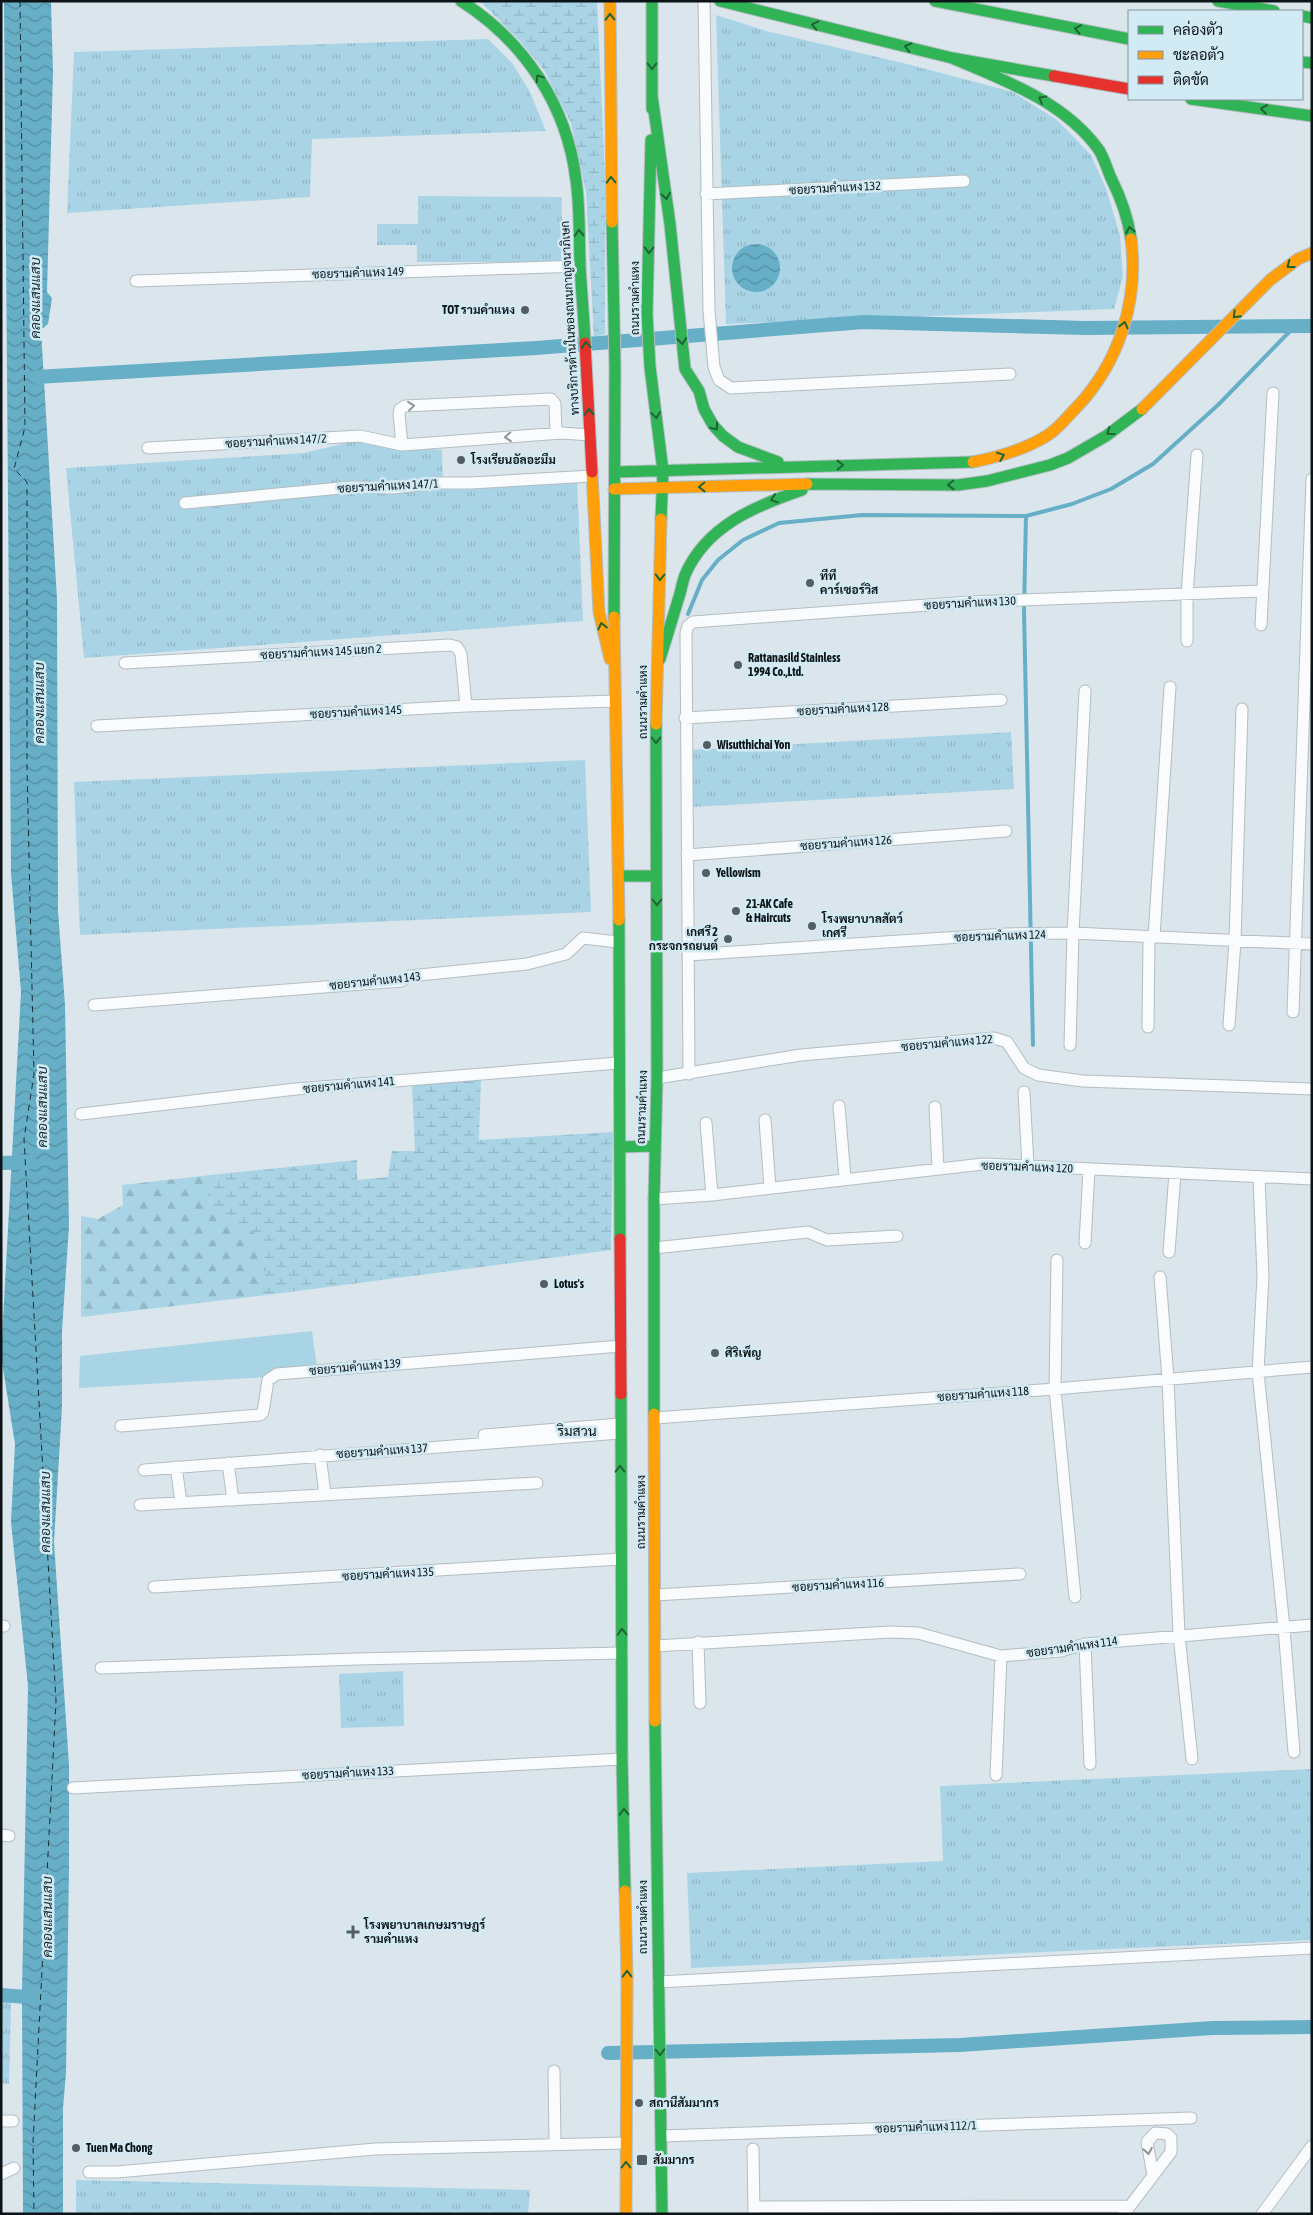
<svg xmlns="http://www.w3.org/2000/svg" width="1313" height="2215" viewBox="0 0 1313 2215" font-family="'Asap Condensed',Sarabun,sans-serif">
  <defs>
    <pattern id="grass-tufts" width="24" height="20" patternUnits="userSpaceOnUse" patternTransform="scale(1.25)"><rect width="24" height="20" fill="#a9d4e5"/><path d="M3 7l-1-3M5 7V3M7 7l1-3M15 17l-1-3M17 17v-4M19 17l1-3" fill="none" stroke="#90b5c4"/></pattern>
    <pattern id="forest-firs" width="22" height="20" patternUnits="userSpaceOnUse" patternTransform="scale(1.25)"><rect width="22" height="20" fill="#a9d4e5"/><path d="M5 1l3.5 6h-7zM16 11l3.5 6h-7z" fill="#90b5c4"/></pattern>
    <pattern id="wetland-marsh" width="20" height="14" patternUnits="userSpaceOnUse" patternTransform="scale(1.25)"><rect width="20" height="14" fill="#a9d4e5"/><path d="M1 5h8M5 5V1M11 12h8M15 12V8" fill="none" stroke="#90b5c4"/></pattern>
    <pattern id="water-waves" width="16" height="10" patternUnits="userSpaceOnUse" patternTransform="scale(1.25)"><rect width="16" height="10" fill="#67afc7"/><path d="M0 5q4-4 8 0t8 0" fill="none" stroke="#538da1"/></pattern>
  </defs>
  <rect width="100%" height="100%" fill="#dae6ec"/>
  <path fill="url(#grass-tufts)" d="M716,15L766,31L907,64L1013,92L1057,120L1091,155L1107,191L1120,236L1123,277L1114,309L726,324Z
    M488,39L512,63L529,90L546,131L312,139L310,197L67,213L74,52Z
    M418,196L562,197L561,262H417V245H377V224H418Z
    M359,440L442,450L443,487L577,480L583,621L84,658L66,468L304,453Z
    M1011,732L1014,789L692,807L689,750Z
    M585,760L591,912L80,935L74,782Z
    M403,1671L404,1726L341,1728L339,1674Z
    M1312,1769V1940L691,1968L687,1873L943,1861L940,1786Z
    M1,2001L11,2002L9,2084L1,2083Z
    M76,2180L530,2190L528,2214H76Z"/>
  <path fill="url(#forest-firs)" d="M220,1174L210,1185L211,1211L256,1233L267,1266L259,1296L81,1317V1216L98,1219L123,1205L122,1185Z"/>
  <path fill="url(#wetland-marsh)" d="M480,1H597L605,175V334L594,337L586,192L571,123L544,70L520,41Z
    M481,1076L479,1140L613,1132L611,1250L259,1296L267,1266L256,1234L211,1211L210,1185L220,1174L357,1160V1180L388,1177L392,1151H415L412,1085Z"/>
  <path fill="#a9d4e5" d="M312,1331L318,1374L79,1388L80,1356Z"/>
  <path fill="url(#water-waves)" d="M4,1H51V3L53,72L47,292L52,298L48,324L41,330L57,599L58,911L65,1005L69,1226L62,1331V1407L54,1542L69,1765V1868L66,2073L63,2108V2214H23L22,1991L28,1686L11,1522L15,1444L1,1356L21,992L11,873Z
    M732 268a24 24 0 1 1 48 0a24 24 0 1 1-48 0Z"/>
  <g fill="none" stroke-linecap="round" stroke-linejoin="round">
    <path stroke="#67afc7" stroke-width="4" d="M1026,516L1024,610L1033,1045
      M688,614L702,580L718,560L743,540L779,523L862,515L1026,516L1072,504L1111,489L1153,464L1219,404L1294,327"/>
    <path stroke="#67afc7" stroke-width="14" d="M36,377L536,348L864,322L1085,328L1312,326
      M1,1163L30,1162
      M1,1995L40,1998
      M608,2053L960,2045L1213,2028L1312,2027"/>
    <path stroke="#192e36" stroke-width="1" stroke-dasharray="6 5" stroke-linecap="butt" d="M20,1L25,427L14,469L27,482V768L34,1074L24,1139L56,1701L33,2143L34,2214"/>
    <defs>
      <path id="street" d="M704,1L709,311L714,367L719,380L731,388L1010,374
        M706,194L964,181
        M136,281L580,266
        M402,445L399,414L400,409L405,406L551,399L555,404L556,433
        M148,448L360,436L402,445L562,433L590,435
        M185,503L351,487L392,488L437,483H471L592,476
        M1261,625L1273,393
        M1187,641V595L1197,455
        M125,663L450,645L457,647L461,654L466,706
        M685,718L1001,700
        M97,726L466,706L615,701
        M687,855L1006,831
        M1154,937L1170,687
        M688,955L1006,934L1073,933L1312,944
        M94,1005L401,981L410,976L527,964L566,954L583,938L618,942
        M1293,1012L1312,479
        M1229,1025L1235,941L1242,709
        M1148,1027L1149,937
        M1070,1045L1073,933L1085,691
        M689,1074L686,633L688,626L693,622L969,602L1262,591
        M657,1078L801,1055L994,1038L1007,1042L1024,1068L1038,1075L1083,1081L1312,1089
        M1024,1092L1028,1166
        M839,1106L845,1178
        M935,1107L938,1169
        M81,1114L296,1089L618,1063
        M765,1120L770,1188
        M706,1123L712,1195
        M1259,1177L1263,1276L1258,1372L1284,1628L1294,1752
        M654,1199L712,1195L983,1164L1312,1179
        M1085,1243L1089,1169
        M654,1248L808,1232L827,1240L897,1236
        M1169,1252L1175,1173
        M1057,1260L1055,1389L1075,1597
        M1160,1277L1168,1379L1179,1635L1192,1759
        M655,1418L1055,1389L1312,1367
        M121,1426L260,1415L263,1412L268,1380L277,1374L621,1346
        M484,1435L620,1424
        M320,1455L325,1494
        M228,1463L233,1500
        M176,1467L181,1502
        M144,1470L620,1433
        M140,1505L537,1483
        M154,1587L621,1559
        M655,1595L1020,1574
        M1,1626H4
        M698,1642L700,1703
        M1085,1644L1090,1764
        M655,1646L890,1632L918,1633L1001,1656L1061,1651L1085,1644L1312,1625
        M101,1668L357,1659L622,1653
        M996,1775L1001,1656
        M73,1788L622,1759
        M1,1835L9,1836
        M658,1982L1312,1948
        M554,2071L555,2144
        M1,2121H13
        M662,2136L1191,2118
        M753,2149L754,2214
        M89,2172H117L375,2149L626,2143
        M1,2174L14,2168
        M755,2207L1130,2206
        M1124,2214L1171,2152V2138L1167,2134L1155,2133L1147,2142L1153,2175
        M1262,2214L1312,2146"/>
      <path id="fast" d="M461,1C524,41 567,105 576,180C580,207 579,235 580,263C581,290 584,316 585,343
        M652,1V109
        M720,1L952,58L1054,76
        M935,1L1129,39
        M1218,1L1274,11
        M1302,16L1312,18
        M952,58C1004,80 1065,102 1099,150C1104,158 1107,169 1111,178C1121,198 1128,217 1131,239
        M1302,62L1312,63
        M652,96L670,224L685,369L699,391L704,409L713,425L723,436L738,447L778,462
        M1191,99L1312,116
        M651,140L647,314L650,367L663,471L661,519
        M612,222L615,367L614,617
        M615,472L973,462
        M807,484L958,485L987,481L1050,465L1068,458L1106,436L1142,409
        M660,659C666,640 672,620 678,600C681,592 682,583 685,575C706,526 755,506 802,490
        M619,876H656
        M619,920L620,1239
        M620,1147L654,1146
        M621,1394L622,1759L625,1891
        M654,1414V1199L657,1078L656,724
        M655,1721L662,2214"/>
      <path id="slow" d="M610,1L612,222
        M1142,409L1270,280L1298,259L1312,253
        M973,462C999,457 1026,449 1048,435C1059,428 1067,417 1076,408C1119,363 1139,301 1131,239
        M592,472L599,612L610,659
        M614,489L807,484
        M614,617L619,920
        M656,724L661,519
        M654,1414L655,1721
        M625,1891L627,1978L626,2214"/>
      <path id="jam" d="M1054,76L1129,89
        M585,343L592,472
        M620,1239L621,1394"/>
    </defs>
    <use href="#street" stroke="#b3bdc2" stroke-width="13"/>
    <use href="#fast" stroke="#b3bdc2" stroke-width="13"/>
    <use href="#slow" stroke="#b3bdc2" stroke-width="13"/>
    <use href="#jam" stroke="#b3bdc2" stroke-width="13"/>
    <use href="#street" stroke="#f9fbfc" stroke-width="11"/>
    <use href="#fast" stroke="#30b455" stroke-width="11"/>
    <use href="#slow" stroke="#ff9f0a" stroke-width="11"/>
    <use href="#jam" stroke="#e5322d" stroke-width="11"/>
  </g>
  <defs><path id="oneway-chevron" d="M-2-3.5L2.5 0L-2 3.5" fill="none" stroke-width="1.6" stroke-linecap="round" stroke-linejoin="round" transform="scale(1.25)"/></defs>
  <g stroke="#1e6436">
    <use href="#oneway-chevron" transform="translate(610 17) rotate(-91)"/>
    <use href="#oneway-chevron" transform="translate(815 25) rotate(-167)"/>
    <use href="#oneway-chevron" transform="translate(1078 29) rotate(-169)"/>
    <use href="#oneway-chevron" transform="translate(908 47) rotate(-166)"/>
    <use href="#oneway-chevron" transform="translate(652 66) rotate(90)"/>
    <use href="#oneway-chevron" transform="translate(539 78) rotate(-124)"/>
    <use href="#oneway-chevron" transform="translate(1042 99) rotate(-149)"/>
    <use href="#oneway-chevron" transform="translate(1264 109) rotate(-172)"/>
    <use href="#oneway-chevron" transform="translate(611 180) rotate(-91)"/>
    <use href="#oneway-chevron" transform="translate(666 196) rotate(80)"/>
    <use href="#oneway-chevron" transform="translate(1130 230) rotate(-101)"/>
    <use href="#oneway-chevron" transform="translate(579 233) rotate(-93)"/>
    <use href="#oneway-chevron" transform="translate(649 250) rotate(91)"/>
    <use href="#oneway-chevron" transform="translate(1290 265) rotate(143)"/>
    <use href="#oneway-chevron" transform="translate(1236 315) rotate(135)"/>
    <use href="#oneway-chevron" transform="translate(1124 325) rotate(-76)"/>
    <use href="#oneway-chevron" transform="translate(682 341) rotate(84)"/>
    <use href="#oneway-chevron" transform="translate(586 345) rotate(-95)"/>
    <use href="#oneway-chevron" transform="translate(589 412) rotate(-91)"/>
    <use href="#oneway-chevron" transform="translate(656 415) rotate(83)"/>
    <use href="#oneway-chevron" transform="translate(715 427) rotate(53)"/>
    <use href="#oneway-chevron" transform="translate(1110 432) rotate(144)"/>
    <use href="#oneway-chevron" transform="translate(1001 456) rotate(-21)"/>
    <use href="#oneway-chevron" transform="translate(840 465) rotate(-1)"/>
    <use href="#oneway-chevron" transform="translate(951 485) rotate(179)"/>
    <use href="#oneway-chevron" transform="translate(702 487) rotate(179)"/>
    <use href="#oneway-chevron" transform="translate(774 499) rotate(162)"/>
    <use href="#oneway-chevron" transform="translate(660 577) rotate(92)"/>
    <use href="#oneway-chevron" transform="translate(602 626) rotate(-103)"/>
    <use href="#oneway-chevron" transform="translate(656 740) rotate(90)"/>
    <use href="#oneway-chevron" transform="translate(657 902) rotate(90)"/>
    <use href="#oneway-chevron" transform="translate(620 1469) rotate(-91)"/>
    <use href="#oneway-chevron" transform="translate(622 1632) rotate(-91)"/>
    <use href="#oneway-chevron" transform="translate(624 1812) rotate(-91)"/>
    <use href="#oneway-chevron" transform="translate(627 1974) rotate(-91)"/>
    <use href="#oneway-chevron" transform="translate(660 2052) rotate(88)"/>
    <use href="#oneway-chevron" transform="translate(626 2165) rotate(-90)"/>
  </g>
  <g stroke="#8e9395">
    <use href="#oneway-chevron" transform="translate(411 406) rotate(-7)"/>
    <use href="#oneway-chevron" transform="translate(508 437) rotate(176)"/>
    <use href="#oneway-chevron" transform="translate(1148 2151) rotate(80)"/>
  </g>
  <g fill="#545e62" stroke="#d2eaf4" stroke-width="2">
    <circle cx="525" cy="310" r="5"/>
    <circle cx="461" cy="460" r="5"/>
    <circle cx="810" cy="583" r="5"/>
    <circle cx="738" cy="665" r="5"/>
    <circle cx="707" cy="745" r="5"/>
    <circle cx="706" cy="873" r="5"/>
    <circle cx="736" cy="911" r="5"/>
    <circle cx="812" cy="926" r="5"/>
    <circle cx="728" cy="939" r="5"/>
    <circle cx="544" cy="1284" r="5"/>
    <circle cx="715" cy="1353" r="5"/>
    <path d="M350.5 1924.5h5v5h5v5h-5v5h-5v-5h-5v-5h5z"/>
    <circle cx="639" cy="2103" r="5"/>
    <circle cx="76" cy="2148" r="5"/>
    <rect x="636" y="2154" width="12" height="12" rx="2.5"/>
  </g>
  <g text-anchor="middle" stroke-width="5" stroke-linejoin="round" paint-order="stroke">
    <g font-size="12" fill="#0c1417" stroke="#d2eaf4">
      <text transform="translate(835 188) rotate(-3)" y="4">ซอยรามคำแหง 132</text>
      <text transform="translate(358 273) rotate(-2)" y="4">ซอยรามคำแหง 149</text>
      <text transform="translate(635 298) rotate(-90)" y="4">ถนนรามคำแหง</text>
      <text transform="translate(570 318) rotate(-93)" y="4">ทางบริการด้านในของถนนกาญจนาภิเษก</text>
      <text transform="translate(276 441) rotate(-3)" y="4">ซอยรามคำแหง 147/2</text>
      <text transform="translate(388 486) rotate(-3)" y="4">ซอยรามคำแหง 147/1</text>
      <text transform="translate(970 603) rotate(-3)" y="4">ซอยรามคำแหง 130</text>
      <text transform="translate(321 652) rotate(-3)" y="4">ซอยรามคำแหง 145 แยก 2</text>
      <text transform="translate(643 702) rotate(-90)" y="4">ถนนรามคำแหง</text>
      <text transform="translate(843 709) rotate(-3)" y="4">ซอยรามคำแหง 128</text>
      <text transform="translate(356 712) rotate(-3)" y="4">ซอยรามคำแหง 145</text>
      <text transform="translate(846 843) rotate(-4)" y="4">ซอยรามคำแหง 126</text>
      <text transform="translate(1000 936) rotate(-2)" y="4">ซอยรามคำแหง 124</text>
      <text transform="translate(375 981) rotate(-6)" y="4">ซอยรามคำแหง 143</text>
      <text transform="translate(947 1043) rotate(-5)" y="4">ซอยรามคำแหง 122</text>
      <text transform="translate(349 1085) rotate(-5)" y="4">ซอยรามคำแหง 141</text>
      <text transform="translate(642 1107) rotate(-88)" y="4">ถนนรามคำแหง</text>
      <text transform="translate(1027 1167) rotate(2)" y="4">ซอยรามคำแหง 120</text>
      <text transform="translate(355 1367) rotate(-5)" y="4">ซอยรามคำแหง 139</text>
      <text transform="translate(983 1394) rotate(-4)" y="4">ซอยรามคำแหง 118</text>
      <text transform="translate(382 1451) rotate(-4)" y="4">ซอยรามคำแหง 137</text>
      <text transform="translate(641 1512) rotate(-90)" y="4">ถนนรามคำแหง</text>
      <text transform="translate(388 1574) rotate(-3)" y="4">ซอยรามคำแหง 135</text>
      <text transform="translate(838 1585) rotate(-3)" y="4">ซอยรามคำแหง 116</text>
      <text transform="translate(1072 1647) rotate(-8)" y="4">ซอยรามคำแหง 114</text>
      <text transform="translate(348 1773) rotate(-3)" y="4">ซอยรามคำแหง 133</text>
      <text transform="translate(643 1917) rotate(-90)" y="4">ถนนรามคำแหง</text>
      <text transform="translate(926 2127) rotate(-2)" y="4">ซอยรามคำแหง 112/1</text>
    </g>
    <g font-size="12" font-weight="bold" fill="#0c1417" stroke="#d2eaf4" text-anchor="start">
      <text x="515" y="314" text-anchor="end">TOT รามคำแหง</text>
      <text x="471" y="464">โรงเรียนอัลอะมีม</text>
      <text x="820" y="580">ทีที<tspan x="820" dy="14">คาร์เซอร์วิส</tspan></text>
      <text x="748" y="662">Rattanasild Stainless<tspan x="748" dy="14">1994 Co.,Ltd.</tspan></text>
      <text x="717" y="749">Wisutthichai Yon</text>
      <text x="716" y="877">Yellowism</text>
      <text x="746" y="908">21-AK Cafe<tspan x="746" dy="14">&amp; Haircuts</tspan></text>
      <text x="822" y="923">โรงพยาบาลสัตว์<tspan x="822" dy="14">เกศรี</tspan></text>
      <text x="718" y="936" text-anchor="end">เกศรี 2<tspan x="718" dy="14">กระจกรถยนต์</tspan></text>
      <text x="554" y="1288">Lotus's</text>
      <text x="725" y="1357">ศิริเพ็ญ</text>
      <text x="364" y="1929">โรงพยาบาลเกษมราษฎร์<tspan x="364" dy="14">รามคำแหง</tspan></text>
      <text x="649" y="2107">สถานีสัมมากร</text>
      <text x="86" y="2152">Tuen Ma Chong</text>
      <text x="653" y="2164">สัมมากร</text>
    </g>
    <g font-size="14" font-style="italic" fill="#192e36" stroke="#d2eaf4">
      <text transform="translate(35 298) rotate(-90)" y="5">คลองแสนแสบ</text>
      <text transform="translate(39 703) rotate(-90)" y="5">คลองแสนแสบ</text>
      <text transform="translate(42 1107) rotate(-90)" y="5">คลองแสนแสบ</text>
      <text transform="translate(45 1512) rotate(-90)" y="5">คลองแสนแสบ</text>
      <text transform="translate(47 1917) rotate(-90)" y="5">คลองแสนแสบ</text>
    </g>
    <g font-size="14" fill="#0c1417" stroke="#d2eaf4">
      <text x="577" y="1436">ริมสวน</text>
    </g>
  </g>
  <rect width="1313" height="2215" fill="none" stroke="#0c1417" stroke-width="5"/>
  <rect x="1128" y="10" width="175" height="90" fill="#d2eaf4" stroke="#83949c"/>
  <rect x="1138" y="26" width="25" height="8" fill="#30b455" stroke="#83949c"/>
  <text x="1173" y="35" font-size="15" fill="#0c1417">คล่องตัว</text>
  <rect x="1138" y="51" width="25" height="8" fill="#ff9f0a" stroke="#83949c"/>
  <text x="1173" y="60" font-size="15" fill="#0c1417">ชะลอตัว</text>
  <rect x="1138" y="76" width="25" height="8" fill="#e5322d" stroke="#83949c"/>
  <text x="1173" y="85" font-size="15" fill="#0c1417">ติดขัด</text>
</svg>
